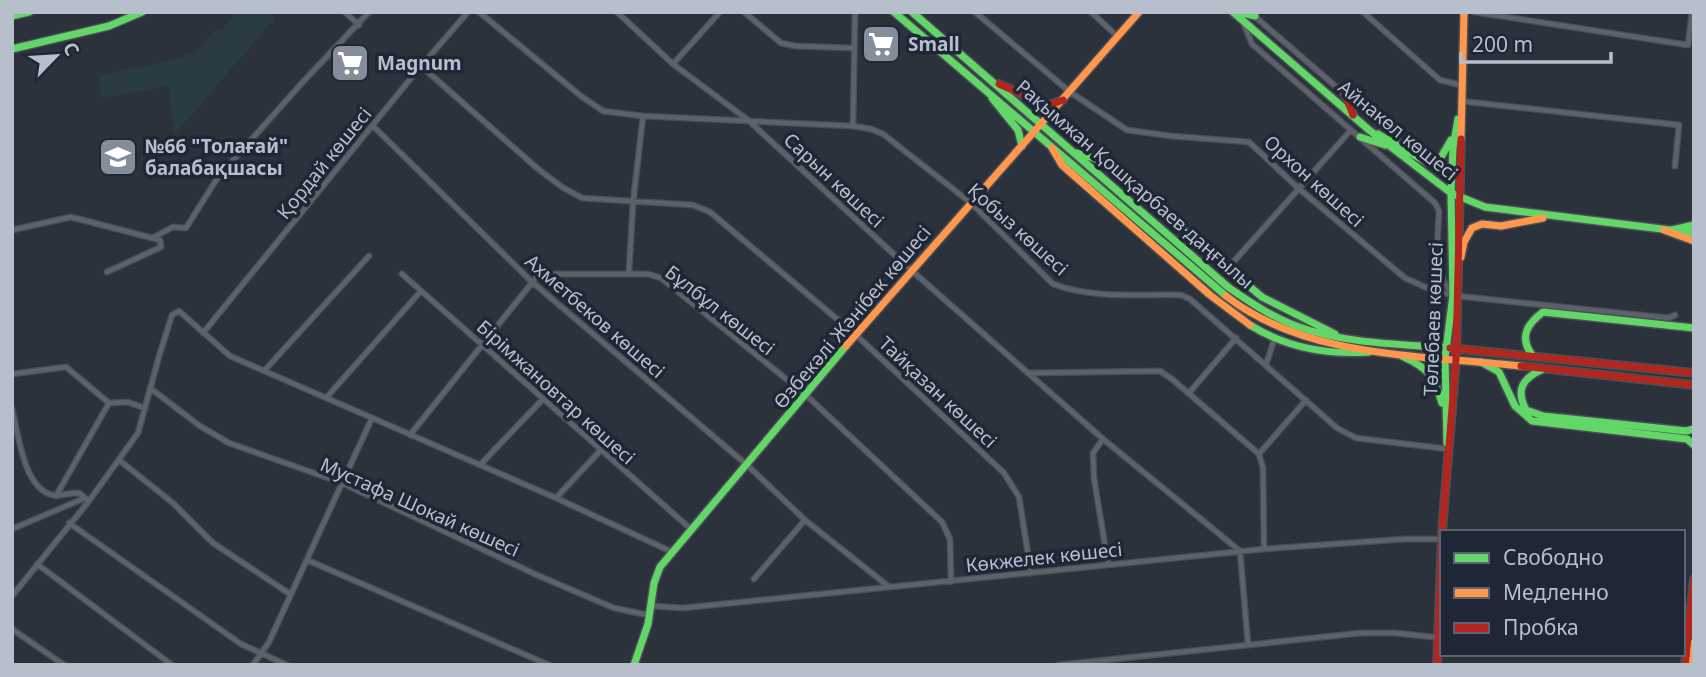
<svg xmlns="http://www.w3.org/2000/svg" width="1706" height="677" viewBox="0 0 1706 677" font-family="'Noto Sans',sans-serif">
  <rect width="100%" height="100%" fill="#2c323c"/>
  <path fill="#293c42" d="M236,12H268L275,18L175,134L168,86L102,98L98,76L169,61L196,52L216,30H221Z"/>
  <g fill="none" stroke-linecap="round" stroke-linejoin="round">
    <defs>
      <path id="street" d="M345,12L359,25
        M479,12L581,96L603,111L643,116L853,126L871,129L883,134L971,203L1053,284C1093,299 1139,294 1181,295L1190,299L1337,428L1356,438L1448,449
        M617,12L673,64L748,120L911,270L1103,439L1240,551L1248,644
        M744,12L781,43L795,46L852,48
        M975,12L1070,92L1127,130L1171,136L1249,142L1297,187L1405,278L1432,290L1453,295
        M1091,12L1118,37
        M1363,12L1440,80L1461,85
        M1474,12L1688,45L1692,12
        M1252,14L1407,148
        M1243,22L1252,44L1435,203L1439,211C1438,240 1432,271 1452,294
        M673,64L720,12
        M421,66L538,169L562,187L582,198L693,205L710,212L856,335L1004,473L1019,497L1031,573
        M1460,101L1679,125L1675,166
        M373,126L531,281L747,465L805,520L888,586
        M853,126L855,12
        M12,230L71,217L160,240L161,247L107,272
        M154,237L173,227L186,228L218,177L301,84L369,12
        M1228,268L1351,130
        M629,272L633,203L643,116
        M402,274L692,530
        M1457,296L1669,318L1675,315
        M203,333L416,72L468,12
        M1266,365L1274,340
        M264,371L369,256
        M1029,373L1160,371L1172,379L1259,454L1263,468L1264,549
        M12,374L66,367L109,403L128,402L144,408
        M150,388L200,426L229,443L342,483L537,575L614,608L643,614L651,613
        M1189,393L1236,338
        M326,398L421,291
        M12,409C19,435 23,487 52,495C61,497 70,492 79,493L89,501
        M410,435L539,274H648L661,278L806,395L942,522L950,539L951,582
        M1103,439L1093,453L1094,478L1108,564
        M1259,454L1306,400
        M119,460L173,503L213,543L290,594
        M480,465L542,400
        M56,496L109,403
        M556,498L600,451
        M69,523L241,644L287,665
        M12,529L85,498
        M307,560L549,665
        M37,564L172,665
        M754,579L805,520
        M12,596L89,501L138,433L160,353L172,315L179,311L230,356L556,498L672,552
        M651,606L683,608L1264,549L1405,539H1442
        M12,629L64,665
        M253,665L269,642L372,418
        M1058,665L1361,633H1395L1442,638"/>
      <path id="fast" d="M894,12L1226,296
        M912,12L1228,287C1250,302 1273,318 1299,327C1347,344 1400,344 1450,348
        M1233,12L1369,130L1451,193L1485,207L1694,233
        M1239,12L1255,16
        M12,16L29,12
        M12,49L109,26L142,12
        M992,98L1018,130L1022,146
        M1378,134L1426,162L1440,159L1451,140
        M1360,137L1385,145
        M1077,153L1099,160L1262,297L1335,334
        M1672,230L1694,225
        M1250,325C1287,348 1326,355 1369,352
        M1532,355C1519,337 1527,324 1543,312L1694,328
        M1402,356C1428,368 1434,375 1442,403
        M1481,362L1499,372L1515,406L1532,421L1687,439L1694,445
        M1543,369C1523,378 1515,389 1526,410L1543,416L1686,431L1694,429
        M1447,443L1445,358L1453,295L1451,193L1453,148L1458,119
        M634,665L648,624L654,583L660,567L846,346"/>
      <path id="slow" d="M1461,139L1464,12
        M1052,148L1062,165L1210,295L1250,325
        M1664,230L1694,241
        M1461,257L1464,242L1472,228L1482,224L1501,226L1543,218
        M1226,296C1307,359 1424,355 1521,366
        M846,346L1139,12
        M1692,665L1694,643"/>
      <path id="jam" d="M999,84L1047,106L1063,100
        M1344,93L1353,115
        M1450,348L1694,373
        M1521,366L1694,385
        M1442,532L1456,359L1461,139
        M1437,665L1442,537
        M1685,665L1694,579"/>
    </defs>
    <use href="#street" stroke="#4a4e56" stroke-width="7"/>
    <use href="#fast" stroke="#4a4e56" stroke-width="10"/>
    <use href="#slow" stroke="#4a4e56" stroke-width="10"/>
    <use href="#jam" stroke="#4a4e56" stroke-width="10"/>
    <use href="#street" stroke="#5d6169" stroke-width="4.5"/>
    <use href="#fast" stroke="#63d668" stroke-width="7"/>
    <use href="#slow" stroke="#ff974d" stroke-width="7"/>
    <use href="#jam" stroke="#b3261e" stroke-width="7"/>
  </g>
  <defs>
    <symbol id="supermarket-square" viewBox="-11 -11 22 22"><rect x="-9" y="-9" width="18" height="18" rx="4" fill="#868d9a" stroke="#1f2737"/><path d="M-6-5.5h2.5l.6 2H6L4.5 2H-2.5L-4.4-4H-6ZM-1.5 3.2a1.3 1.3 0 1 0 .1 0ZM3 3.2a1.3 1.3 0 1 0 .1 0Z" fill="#fff"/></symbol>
    <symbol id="school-square" viewBox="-11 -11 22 22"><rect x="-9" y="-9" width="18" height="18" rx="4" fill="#868d9a" stroke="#1f2737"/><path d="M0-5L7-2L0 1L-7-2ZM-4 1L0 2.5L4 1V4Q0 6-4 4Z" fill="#fff"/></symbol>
  </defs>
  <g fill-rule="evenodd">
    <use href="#supermarket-square" x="859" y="22" width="44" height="44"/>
    <use href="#supermarket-square" x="328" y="41" width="44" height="44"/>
    <use href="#school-square" x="96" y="135" width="44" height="44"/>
  </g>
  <g text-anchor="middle" stroke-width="7" stroke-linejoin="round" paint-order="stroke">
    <g font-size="19" font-weight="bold" fill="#b7becc" stroke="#1f2737" text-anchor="start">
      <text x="908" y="51">Small</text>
      <text x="377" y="70">Magnum</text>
      <text x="145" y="153">№66 "Толағай"<tspan x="145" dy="22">балабақшасы</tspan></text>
    </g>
    <g font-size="19" fill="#b7becc" stroke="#1f2737">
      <text transform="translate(1398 130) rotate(39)" y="7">Айнакөл көшесі</text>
      <text transform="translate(324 163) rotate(-51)" y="7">Қордай көшесі</text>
      <text transform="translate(834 180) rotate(43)" y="7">Сарын көшесі</text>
      <text transform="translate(1314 181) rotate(42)" y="7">Орхон көшесі</text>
      <text transform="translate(1135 184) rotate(41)" y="7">Рақымжан Қошқарбаев даңғылы</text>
      <text transform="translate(1018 229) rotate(42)" y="7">Қобыз көшесі</text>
      <text transform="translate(720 310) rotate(38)" y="7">Бұлбұл көшесі</text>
      <text transform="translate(595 316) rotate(41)" y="7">Ахметбеков көшесі</text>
      <text transform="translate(852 317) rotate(-50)" y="7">Өзбекәлі Жәнібек көшесі</text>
      <text transform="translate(1433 319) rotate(-88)" y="7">Төлебаев көшесі</text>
      <text transform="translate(556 392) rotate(42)" y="7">Бірімжановтар көшесі</text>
      <text transform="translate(938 392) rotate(43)" y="7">Тайқазан көшесі</text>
      <text transform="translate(420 507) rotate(24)" y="7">Мустафа Шокай көшесі</text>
      <text transform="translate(1044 557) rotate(-6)" y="7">Көкжелек көшесі</text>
    </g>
  </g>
  <rect width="1706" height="677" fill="none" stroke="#b7becc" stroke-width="28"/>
  <rect x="1440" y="530" width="245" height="126" fill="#1f2737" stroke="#5c6373" stroke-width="2"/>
  <rect x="1454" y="553" width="35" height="10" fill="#63d668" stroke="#5c6373" stroke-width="2"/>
  <text x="1503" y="565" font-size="21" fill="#b7becc">Свободно</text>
  <rect x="1454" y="588" width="35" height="10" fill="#ff974d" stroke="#5c6373" stroke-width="2"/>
  <text x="1503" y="600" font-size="21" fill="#b7becc">Медленно</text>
  <rect x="1454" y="623" width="35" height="10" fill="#b3261e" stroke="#5c6373" stroke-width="2"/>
  <text x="1503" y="635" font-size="21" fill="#b7becc">Пробка</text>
  <g transform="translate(56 56) rotate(65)" stroke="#1f2737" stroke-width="5" paint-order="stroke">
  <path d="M0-5L12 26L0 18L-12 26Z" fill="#b7becc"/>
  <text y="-10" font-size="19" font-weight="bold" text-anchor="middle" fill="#b7becc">С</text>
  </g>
  <path d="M1461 52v10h150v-10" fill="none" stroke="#b7becc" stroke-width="3.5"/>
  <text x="1472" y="52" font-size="21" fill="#b7becc" stroke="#1f2737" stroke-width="5" paint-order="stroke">200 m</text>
</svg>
